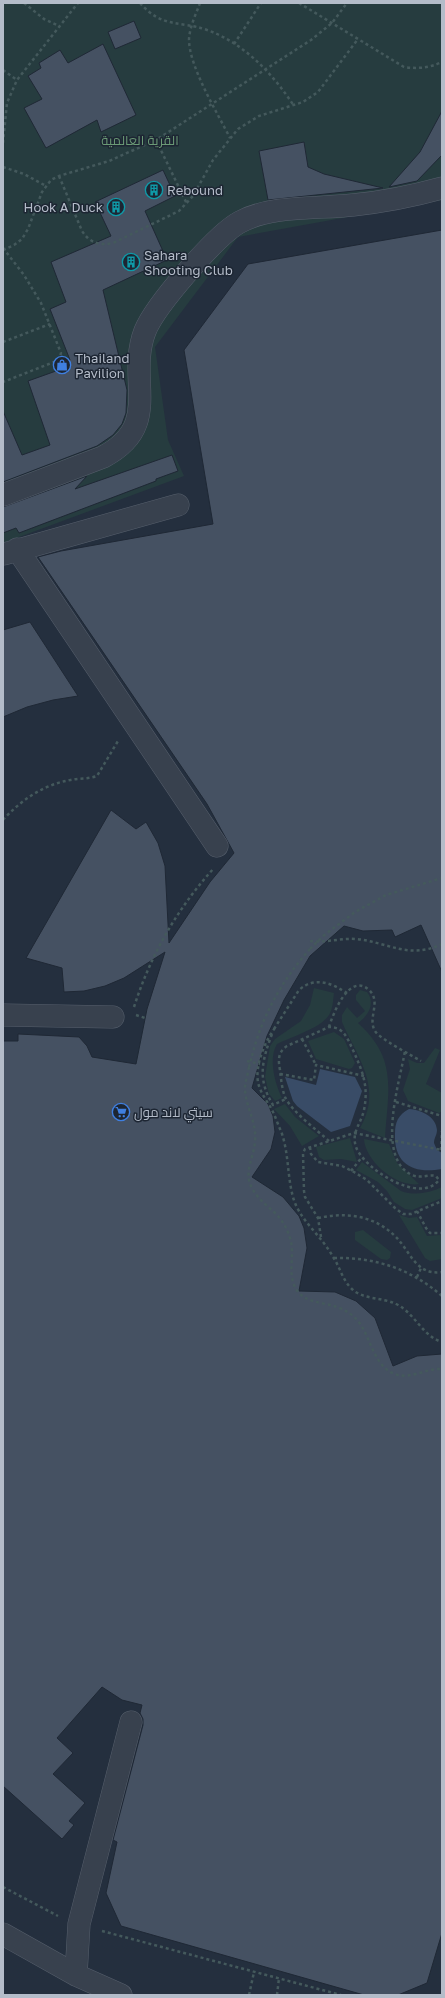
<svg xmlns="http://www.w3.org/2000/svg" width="445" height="1998" viewBox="0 0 445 1998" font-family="'Golos Text',Cairo,sans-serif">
  <rect width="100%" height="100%" fill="#242f3e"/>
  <path fill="#263c3f" d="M3,3H442V200L238,237L155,347L168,440L184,476L3,543Z
    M314,988L334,993C333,1000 333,1009 329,1015C321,1028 291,1037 277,1044C268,1059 275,1084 282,1098L275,1101L269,1094L265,1077L270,1046L275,1039L301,1021L310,1005Z
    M360,990L367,992C376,1003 368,1016 358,1023C398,1059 388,1090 385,1138L360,1128C383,1087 358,1059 342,1022V1015L347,1007L357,1018L365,1011L356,1000V995Z
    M334,1032L344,1039L355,1063L352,1068L349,1069L316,1059L308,1041Z
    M435,1048L440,1050L426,1084L442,1093V1111L439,1113L408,1101L403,1090L410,1069L408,1059L417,1063H424Z
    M285,1104L295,1117L319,1136L302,1146L290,1126L274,1109Z
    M350,1138L357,1162L341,1159L324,1160L319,1157L316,1147Z
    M364,1139L389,1144L397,1163L419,1184C397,1188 365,1161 364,1139Z
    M362,1162L401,1191C415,1196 429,1193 442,1187V1198L412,1210L405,1209L394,1202L387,1191L378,1182L356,1170Z
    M399,1215L409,1218L417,1217L427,1236L442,1235V1259L430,1261L425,1258Z
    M363,1230L391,1252L390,1258L387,1260L381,1259L355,1240V1232Z"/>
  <path fill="#394c67" d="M320,1069L355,1077L362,1091L350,1126L331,1132L297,1106L293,1101L285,1077L316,1085Z
    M409,1109C421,1110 436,1116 437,1130C437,1135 434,1138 434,1143L437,1150L442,1153V1169C414,1174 394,1165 395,1134C395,1122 398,1115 409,1109Z"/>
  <path fill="#455162" stroke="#1f2835" d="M134,21L141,38L115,49L108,32Z
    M103,44L136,115L101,132L97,120L46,148L24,108L42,99L28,76L41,68L39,63L60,50L68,63Z
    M442,111V155L417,181L389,187L420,152Z
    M304,142L308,167L324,174L383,188L268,200L259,151Z
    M163,170L175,196L145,211L167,260L103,290L127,390L126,413L122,424L113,435L97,446L3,482V411L22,455L50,445L28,381L70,366L68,361L70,360L50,309L66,302L51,262L111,236L95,202Z
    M442,230V972L421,925L395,937L392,930L363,931L344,926L310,956L284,1000L267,1036L252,1088L268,1104L273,1116L275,1132L271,1149L252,1177L283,1197L299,1216L304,1228L307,1248L299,1291L335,1292L356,1301L375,1318L393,1366L417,1356L442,1354V1933L427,1983L398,1995H364L121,1926L106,1893L117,1842L113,1840L143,1725V1719L140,1713L142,1705L122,1700L102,1687L57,1738L73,1753L53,1774L85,1803L69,1821L74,1825L62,1839L3,1786V1041H18V1034L79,1037L87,1046L92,1057L136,1064L147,1009L165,952L124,978L105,986L84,991L64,992L62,968L26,958L111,810L136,829L146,822L158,843L165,866L169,943L210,882L234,853L207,804L38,557L61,551L213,524L184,350L248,264Z
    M172,455L178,471L156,479V481L19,533L16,528L3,533V507L87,476L75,489Z
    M30,622L78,696L53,700L27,707L3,717V630Z"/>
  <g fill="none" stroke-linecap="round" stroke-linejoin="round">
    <defs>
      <path id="minor" d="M3,495L103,457C164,425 126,380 145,331C155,306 216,235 240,222C271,205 318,209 353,205C383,202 413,196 442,188
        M17,549L217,846
        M4,554L178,505
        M3,1015L113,1017
        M3,1934L76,1975L121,1995
        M76,1975L79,1924L131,1722"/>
    </defs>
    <use href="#minor" stroke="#565f6c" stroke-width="23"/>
    <path stroke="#44595c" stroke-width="2.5" stroke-dasharray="3 3" stroke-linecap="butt" d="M24,3L44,19L59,26
      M140,3C163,29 179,20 207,30C244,43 273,74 294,106
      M200,3C196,14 190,26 189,39C189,67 217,112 230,138
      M299,3L404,67C418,69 429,68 442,62
      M234,44L261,3
      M3,70L17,80
      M156,140L187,204
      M3,143L7,103L17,80L78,3
      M3,167L24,174L46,186
      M59,176L82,231C90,243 99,246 113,243L179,211L193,196L213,160L238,129L259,116L303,102L318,92L358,39
      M3,248L24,275L41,303L61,353L59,360L3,382
      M3,250L14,245L22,239L28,229L42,192L51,180L59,176L109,161L156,140L311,40L332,23L347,3
      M3,342L50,324
      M3,820C21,800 43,785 70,780C79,778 89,779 97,776L118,741
      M323,936L355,912L386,895L442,878
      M310,941C326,943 340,938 356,939C388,942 408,960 442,944
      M134,1007C151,954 177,909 214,868
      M136,1015L145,1018
      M329,1027C333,1014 349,972 369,990C382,1002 367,1018 375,1031C380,1039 411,1055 421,1061
      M275,1028C265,1041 255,1065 258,1082C260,1093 268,1102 273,1112C276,1118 278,1125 281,1131C289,1153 287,1175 293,1197C299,1220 322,1236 333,1257C340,1267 342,1279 351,1288C362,1300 382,1297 396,1304C415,1313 422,1336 442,1342
      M274,1029L299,990C315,976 331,983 347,993
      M272,1034C262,1061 257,1079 273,1105L286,1099
      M302,1039L316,1065
      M252,1056C262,1016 282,980 310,949
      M247,1061L260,1064
      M249,1067C248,1074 245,1082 245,1088C245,1106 257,1122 255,1141C254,1158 243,1172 252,1188C263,1209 281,1209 290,1238C296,1256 285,1277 299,1293C314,1308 339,1299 358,1321C371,1337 373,1366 395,1374C410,1380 426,1368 442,1369
      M280,1074L314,1080L316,1065L364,1076
      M396,1102L442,1116
      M329,1141C317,1130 292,1112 285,1097C282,1089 281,1079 280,1070C278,1060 278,1052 287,1046L329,1027C343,1027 347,1037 352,1048C362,1070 369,1085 364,1110C361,1124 351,1132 356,1147C364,1169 420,1205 439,1180L436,1176C428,1174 421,1179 412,1175C375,1158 400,1081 405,1051
      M310,1147L311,1154L318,1162L342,1166L354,1172L367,1180L395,1208L403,1214H411L442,1201
      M441,1150L442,1131
      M351,1171L362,1157
      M417,1211L426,1228L430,1233H442
      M318,1218C346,1212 374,1215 396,1237C410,1251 416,1276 442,1272
      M321,1237L318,1218L305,1197L304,1191L303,1153L305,1149L354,1133L442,1150
      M334,1258C375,1257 411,1269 442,1296
      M417,1277L421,1268
      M3,1887L58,1916
      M102,1931L341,1995
      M249,1995L254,1972
      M277,1995L279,1978"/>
    <use href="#minor" stroke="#38414e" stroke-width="22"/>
    <path stroke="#44595c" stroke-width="2.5" stroke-dasharray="3 3" stroke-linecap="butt" d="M310,949L323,936
      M249,1067L252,1056"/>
  </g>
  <defs>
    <symbol id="building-ring" viewBox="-11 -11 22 22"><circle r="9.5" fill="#1d2633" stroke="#0f9aa8" stroke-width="1.5"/><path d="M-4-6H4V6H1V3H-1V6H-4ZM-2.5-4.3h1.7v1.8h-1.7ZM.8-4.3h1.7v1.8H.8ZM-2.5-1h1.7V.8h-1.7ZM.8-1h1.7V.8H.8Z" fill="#0f9aa8"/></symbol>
    <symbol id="shop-ring" viewBox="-11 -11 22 22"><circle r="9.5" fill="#1d2633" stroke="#3f7fe0" stroke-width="1.5"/><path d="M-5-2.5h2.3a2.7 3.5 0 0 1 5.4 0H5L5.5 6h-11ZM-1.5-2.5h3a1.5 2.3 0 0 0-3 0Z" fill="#3f7fe0"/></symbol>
    <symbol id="supermarket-ring" viewBox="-11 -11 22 22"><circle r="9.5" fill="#1d2633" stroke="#3f7fe0" stroke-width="1.5"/><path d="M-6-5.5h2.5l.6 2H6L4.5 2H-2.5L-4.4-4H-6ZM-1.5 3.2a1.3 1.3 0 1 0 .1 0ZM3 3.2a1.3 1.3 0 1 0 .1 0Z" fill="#3f7fe0"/></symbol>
  </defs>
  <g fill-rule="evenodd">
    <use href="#building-ring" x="144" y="180" width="20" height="20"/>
    <use href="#building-ring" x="106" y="197" width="20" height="20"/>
    <use href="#building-ring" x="121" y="252" width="20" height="20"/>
    <use href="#shop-ring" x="52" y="355" width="20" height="20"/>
    <use href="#supermarket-ring" x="111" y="1102" width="20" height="20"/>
  </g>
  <g text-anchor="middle" stroke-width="3" stroke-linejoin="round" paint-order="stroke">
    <g font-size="13" fill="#6b9a76" stroke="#1d2633">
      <text x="140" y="145">القرية العالمية</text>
    </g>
    <g font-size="13" fill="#b4bcc9" stroke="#1d2633" text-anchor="start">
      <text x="167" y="195">Rebound</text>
      <text x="103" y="212" text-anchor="end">Hook A Duck</text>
      <text x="144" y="260">Sahara<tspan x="144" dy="15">Shooting Club</tspan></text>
      <text x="75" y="363">Thailand<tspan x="75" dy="15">Pavilion</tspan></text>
      <text x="134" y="1117">سيتي لاند مول</text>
    </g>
  </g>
  <rect width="445" height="1998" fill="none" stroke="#b4bcc9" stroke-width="8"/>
</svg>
